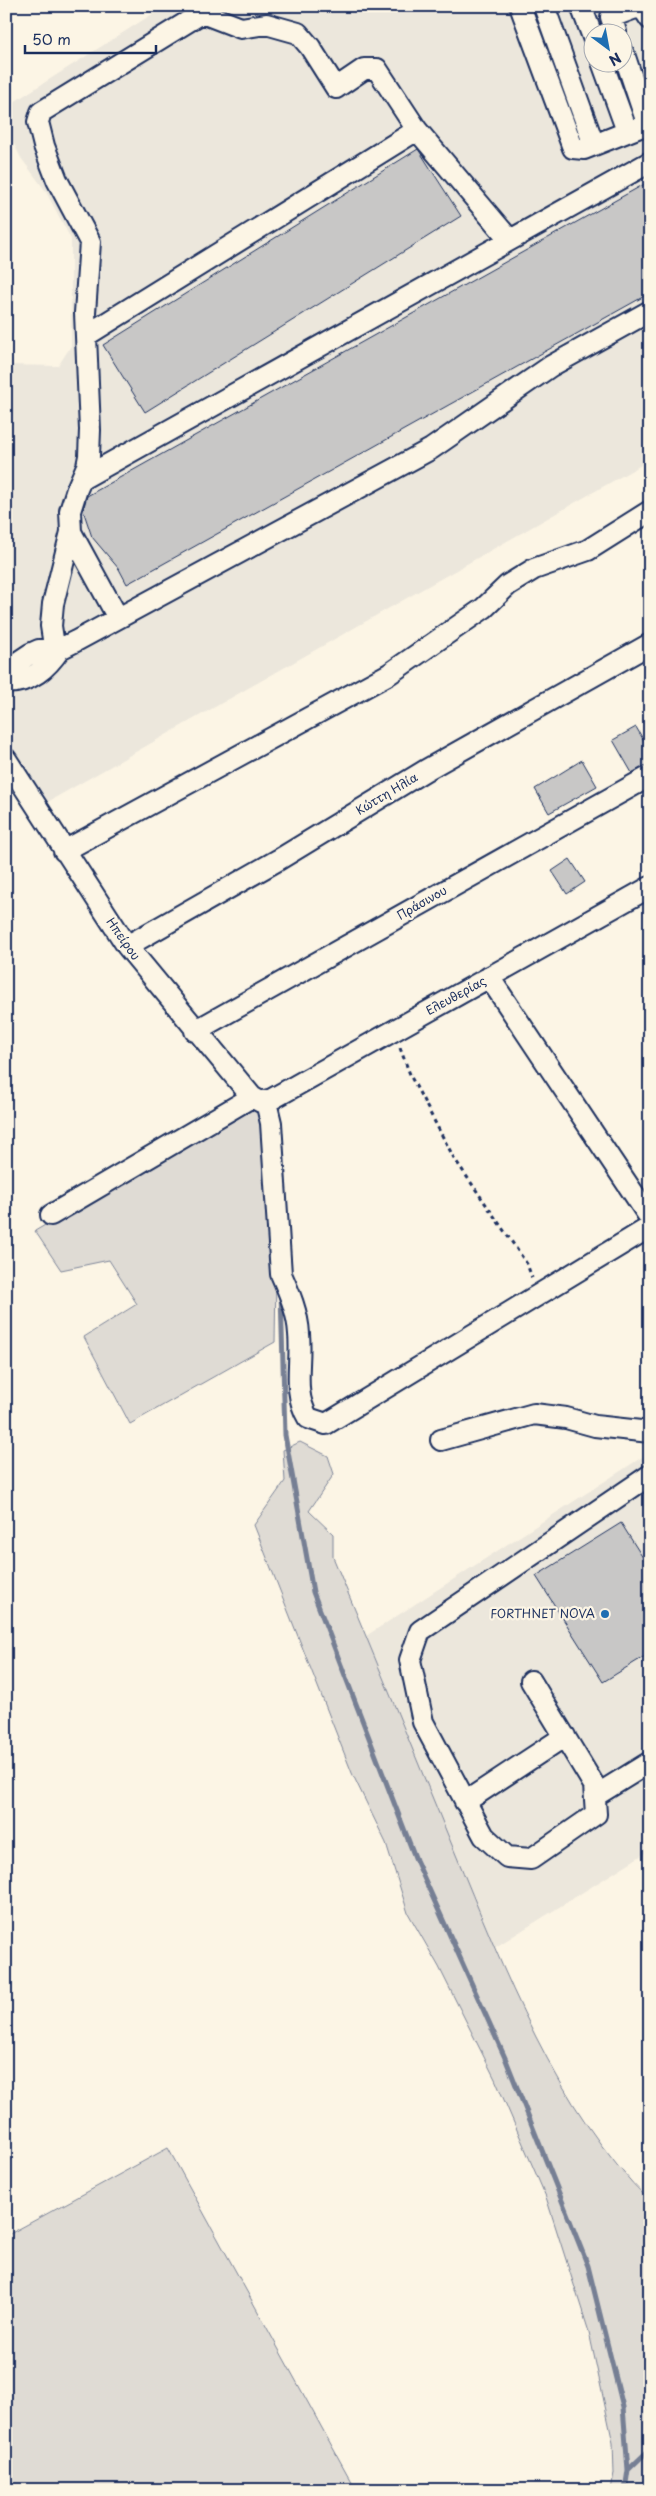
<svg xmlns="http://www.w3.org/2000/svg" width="656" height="2496" viewBox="0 0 656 2496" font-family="'Playpen Sans',sans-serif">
  <rect width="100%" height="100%" fill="#fcf5e5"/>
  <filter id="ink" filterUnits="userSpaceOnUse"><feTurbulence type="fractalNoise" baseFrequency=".02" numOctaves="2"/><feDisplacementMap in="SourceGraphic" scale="10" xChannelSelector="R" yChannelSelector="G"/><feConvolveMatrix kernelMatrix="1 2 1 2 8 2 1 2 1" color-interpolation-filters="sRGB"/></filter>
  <g filter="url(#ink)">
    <path fill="#ece7dc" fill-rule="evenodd" d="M165,6H650V460L44,804L6,746V365L58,366L71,346V239L45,190L21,158L6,128V107ZM594,32H624V62H594Z
      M650,1452V1850L494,1948L366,1636Z"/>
    <path fill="#dfdbd4" stroke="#7d8599" d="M249,1105L268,1116L276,1276L275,1342L130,1424L84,1337L137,1304L109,1260L61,1270L35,1231Z
      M300,1442L328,1456L334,1474L309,1511L333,1534V1557C374,1655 414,1753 454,1850C503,1968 557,2111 650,2201V2490H611L614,2473L613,2443L589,2332L546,2197L495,2079L439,1967L408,1913L386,1843L352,1773L254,1525L285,1481L283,1450Z
      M168,2148L356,2490H6V2236Z"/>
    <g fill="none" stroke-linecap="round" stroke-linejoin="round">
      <path stroke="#767f94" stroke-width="5" d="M281,1294L285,1435L313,1592L416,1860L506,2060L588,2266L623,2407L628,2470L625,2490
        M628,2470L650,2449"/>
    </g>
    <path fill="#c8c7c6" stroke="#1b2f5e" d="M418,149L461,216L145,412L103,345Z
      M650,181V293L127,584L119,569L92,537L83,510L87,496Z
      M636,727L650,751V763L632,773L613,740Z
      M582,760L597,786L549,813L535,789Z
      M570,859L585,882L567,894L552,871Z
      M621,1523L650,1569V1653L603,1682L536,1576Z"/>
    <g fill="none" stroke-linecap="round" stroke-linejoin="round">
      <defs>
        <path id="minor" d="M520,6L573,148L584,149L650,123
          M544,6L594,145
          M581,6L594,40
          M616,32L611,17L638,7L644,10L650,19
          M624,54L647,123
          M602,62L627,131
          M87,335L417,130
          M82,479L650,162
          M71,532L118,618
          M60,649L53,639L51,626L53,604L71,532L70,511L77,489L87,466L89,456L90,430L85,313L90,242L57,180L44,146L38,122L41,112L202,13L241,28L266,24L298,33L310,47L336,88L364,69H377L417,130L509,239
          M6,670L30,654L39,650L60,649L76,641L431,449L551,366L650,311
          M6,683C31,683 47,668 60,649
          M6,759L127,946L252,1097L261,1102L272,1099L650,887
          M64,851L389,674L484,608L508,585L534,569L588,550L650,511
          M127,946L278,860L426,770L650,644
          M489,977L650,1218
          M195,1031L650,776
          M266,1102L271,1123L281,1274C289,1292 298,1313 299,1334C302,1363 292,1391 308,1418L326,1424L650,1227
          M51,1215L252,1097
          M441,1440L534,1414L566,1418L595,1426L650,1432
          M531,1681L594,1785L596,1814L531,1859L507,1857L484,1836L423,1722L410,1660L420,1631L650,1475
          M595,1796L650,1762
          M465,1802L565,1736"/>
      </defs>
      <use href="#minor" stroke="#1b2f5e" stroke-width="24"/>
      <path stroke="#1b2f5e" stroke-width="3" stroke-dasharray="4 4" stroke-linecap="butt" d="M400,1048L411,1077L454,1158L527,1264L532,1278"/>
      <use href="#minor" stroke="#fcf5e5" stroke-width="20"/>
    </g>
  </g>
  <circle fill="#1f6fb2" stroke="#fcf5e5" stroke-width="2" cx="605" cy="1614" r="5"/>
  <g text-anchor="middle" stroke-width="4.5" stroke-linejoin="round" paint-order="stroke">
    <g font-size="12" fill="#1b2f5e" stroke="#fcf5e5">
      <text transform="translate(387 794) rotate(-31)" y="4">Κώττη Ηλία</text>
      <text transform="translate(422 903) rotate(-30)" y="4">Πράσινου</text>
      <text transform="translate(123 939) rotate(55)" y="4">Ηπείρου</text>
      <text transform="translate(456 996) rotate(-29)" y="4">Ελευθερίας</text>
    </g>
    <g font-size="12" fill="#1b2f5e" stroke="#fcf5e5" text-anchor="end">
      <text x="595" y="1618">FORTHNET NOVA</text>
    </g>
  </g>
  <rect width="656" height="2496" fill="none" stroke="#fcf5e5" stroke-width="25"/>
  <rect x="12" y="12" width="631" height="2471" fill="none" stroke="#1b2f5e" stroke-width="2" filter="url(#ink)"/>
  <g transform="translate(608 48) rotate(148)"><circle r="24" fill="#fcf5e5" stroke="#a2a6af"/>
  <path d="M0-4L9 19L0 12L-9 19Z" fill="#1f6fb2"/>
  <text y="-8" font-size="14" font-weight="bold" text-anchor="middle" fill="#1b2f5e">N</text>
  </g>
  <path d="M25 45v8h131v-8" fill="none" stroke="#1b2f5e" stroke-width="2.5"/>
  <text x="32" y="45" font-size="15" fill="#1b2f5e" stroke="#fcf5e5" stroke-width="4" paint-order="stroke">50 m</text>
</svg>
